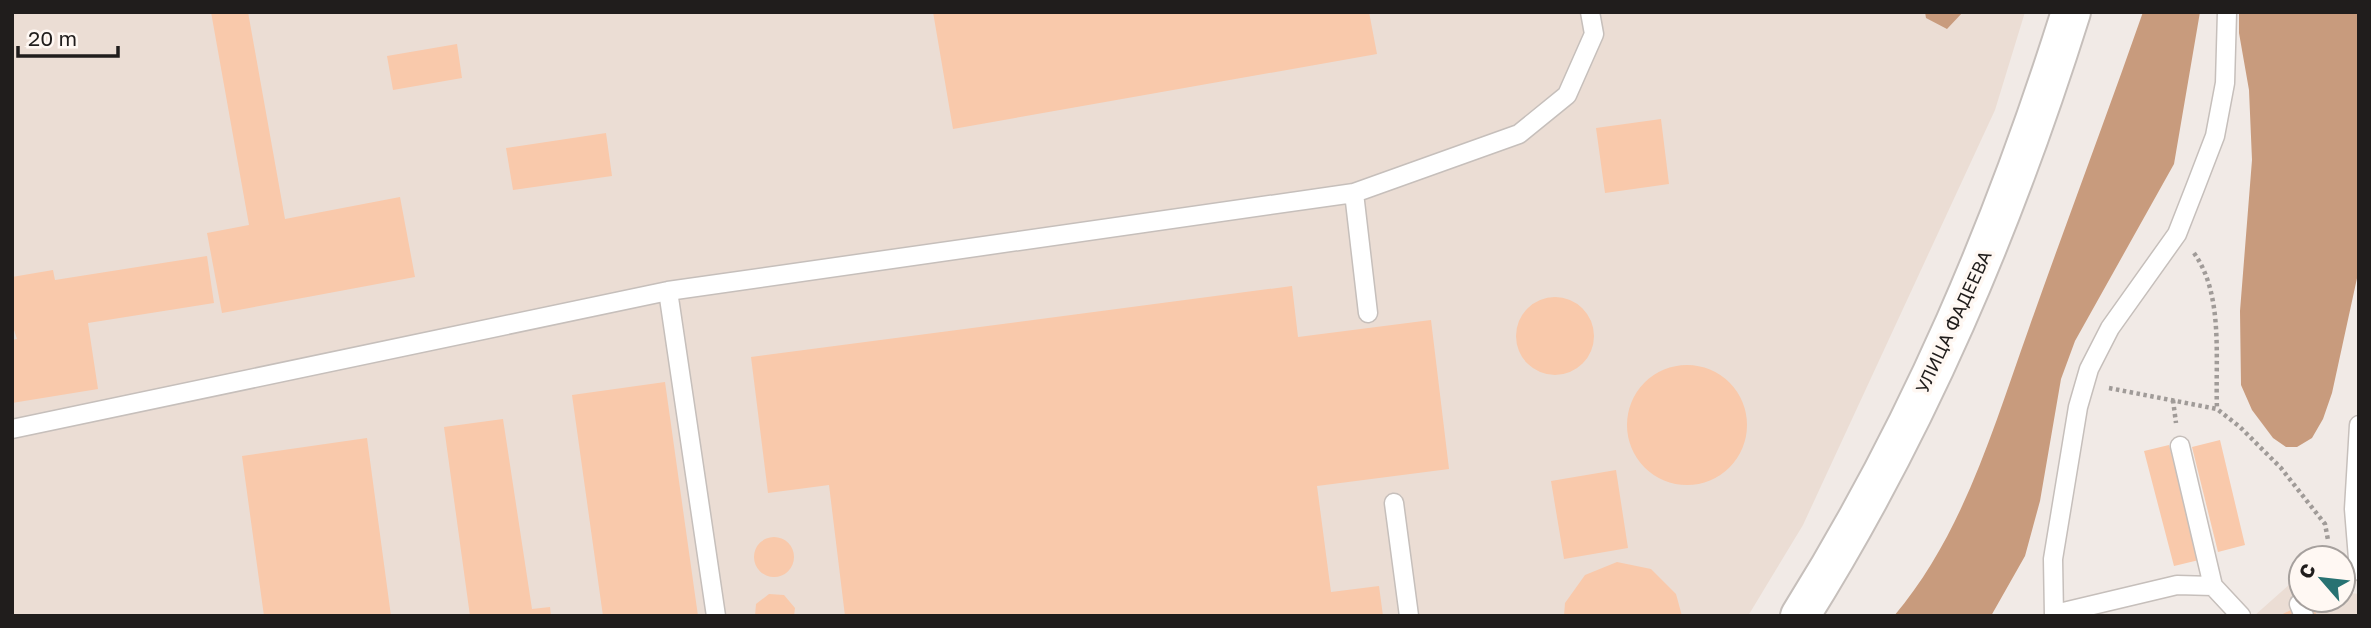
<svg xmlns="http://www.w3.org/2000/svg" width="2371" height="628" viewBox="0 0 2371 628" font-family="'Golos Text',sans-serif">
  <rect width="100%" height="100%" fill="#f1eae6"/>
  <path fill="#ebddd4" d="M12,12H2025L1995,110L1803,525L1748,616H12Z
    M2291,583L2301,585V600H2343V592L2359,594V616H2254Z"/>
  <path fill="#c89b7d" d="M1925,12H1963L1947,29L1926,18Z
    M2143,12H2200L2174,164L2075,341L2061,379L2040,501L2025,556L1991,616H1894C1964,533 1993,428 2029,328C2066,223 2106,118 2143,12Z
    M2239,12H2359V269L2332,393L2323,419L2312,438L2297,447H2286L2273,438L2252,410L2241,385L2240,311L2252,160L2249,90L2239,33Z"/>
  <path fill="#f9c9ab" d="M211,12H248L285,219L400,197L415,277L222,313L207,233L249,225Z
    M933,12H1369L1377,54L953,129Z
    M457,44L462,78L393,90L387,56Z
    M1661,119L1669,184L1605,193L1596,128Z
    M606,133L612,176L513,190L506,148Z
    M207,256L214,303L88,323L98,389L12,403V340L17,339L12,324V277L53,270L55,280Z
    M1292,286L1298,337L1431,320L1449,469L1317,486L1331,592L1379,586L1383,616H845L829,485L768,493L751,357Z
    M1516 336a39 39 0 1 1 78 0a39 39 0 1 1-78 0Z
    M1627 425a60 60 0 1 1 120 0a60 60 0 1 1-120 0Z
    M665,382L698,616H603L572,395Z
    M503,419L532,609L550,607L551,616H470L444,427Z
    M367,438L391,616H264L242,456Z
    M2220,440L2245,545L2218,552L2192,447Z
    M2169,445L2199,560L2174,566L2144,451Z
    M1616,470L1628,548L1564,559L1551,481Z
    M754 557a20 20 0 1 1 40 0a20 20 0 1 1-40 0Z
    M1617,562L1651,569L1676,594L1682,616H1564L1565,603L1585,575Z
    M769,594L784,595L795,608L794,616H755L756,604Z
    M2310,600L2317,616H2279Z"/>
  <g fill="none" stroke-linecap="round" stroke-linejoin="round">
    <defs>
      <path id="service" d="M1354,193L1368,313
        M668,291L716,616
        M2359,425L2354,509L2359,571
        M12,429L668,291L1354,193L1519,134L1567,95L1594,34L1590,12
        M2180,446L2213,586
        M1394,503L1409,616
        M2299,604L2304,616
        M2055,614L2177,585L2213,586L2241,616
        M2054,616L2053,559L2078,407L2089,369L2110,328L2177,234L2195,188L2215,136L2225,83L2227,12"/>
      <path id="primary" d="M1800,616C1919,426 2004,225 2071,12"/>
    </defs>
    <use href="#service" stroke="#c6bfbb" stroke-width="21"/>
    <use href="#primary" stroke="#c6bfbb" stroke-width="42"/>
    <path stroke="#a09b98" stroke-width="4.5" stroke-dasharray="3.5 3.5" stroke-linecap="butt" d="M2194,253C2224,295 2215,359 2217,409
      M2109,388L2217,409L2240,427L2281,468L2325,524L2328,540
      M2173,400L2176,423"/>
    <use href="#service" stroke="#fff" stroke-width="18"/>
    <use href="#primary" stroke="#fff" stroke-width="38"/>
  </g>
  <g text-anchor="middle" stroke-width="7" stroke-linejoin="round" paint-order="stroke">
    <g font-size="18" fill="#201d1c" stroke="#fff8f3">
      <text transform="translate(1954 322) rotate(-65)" y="6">УЛИЦА ФАДЕЕВА</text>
    </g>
  </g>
  <rect width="2371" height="628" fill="none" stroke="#201d1c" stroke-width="28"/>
  <g transform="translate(2322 579) rotate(298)"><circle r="33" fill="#fff8f3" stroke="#a6a09d" stroke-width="2"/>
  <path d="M0-5L12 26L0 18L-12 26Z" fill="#287272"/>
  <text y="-10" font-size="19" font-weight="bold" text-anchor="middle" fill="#201d1c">С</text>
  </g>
  <path d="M18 46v10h100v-10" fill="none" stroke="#201d1c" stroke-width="3.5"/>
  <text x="28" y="46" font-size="21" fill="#201d1c" stroke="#fff8f3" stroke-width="5" paint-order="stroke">20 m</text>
</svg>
